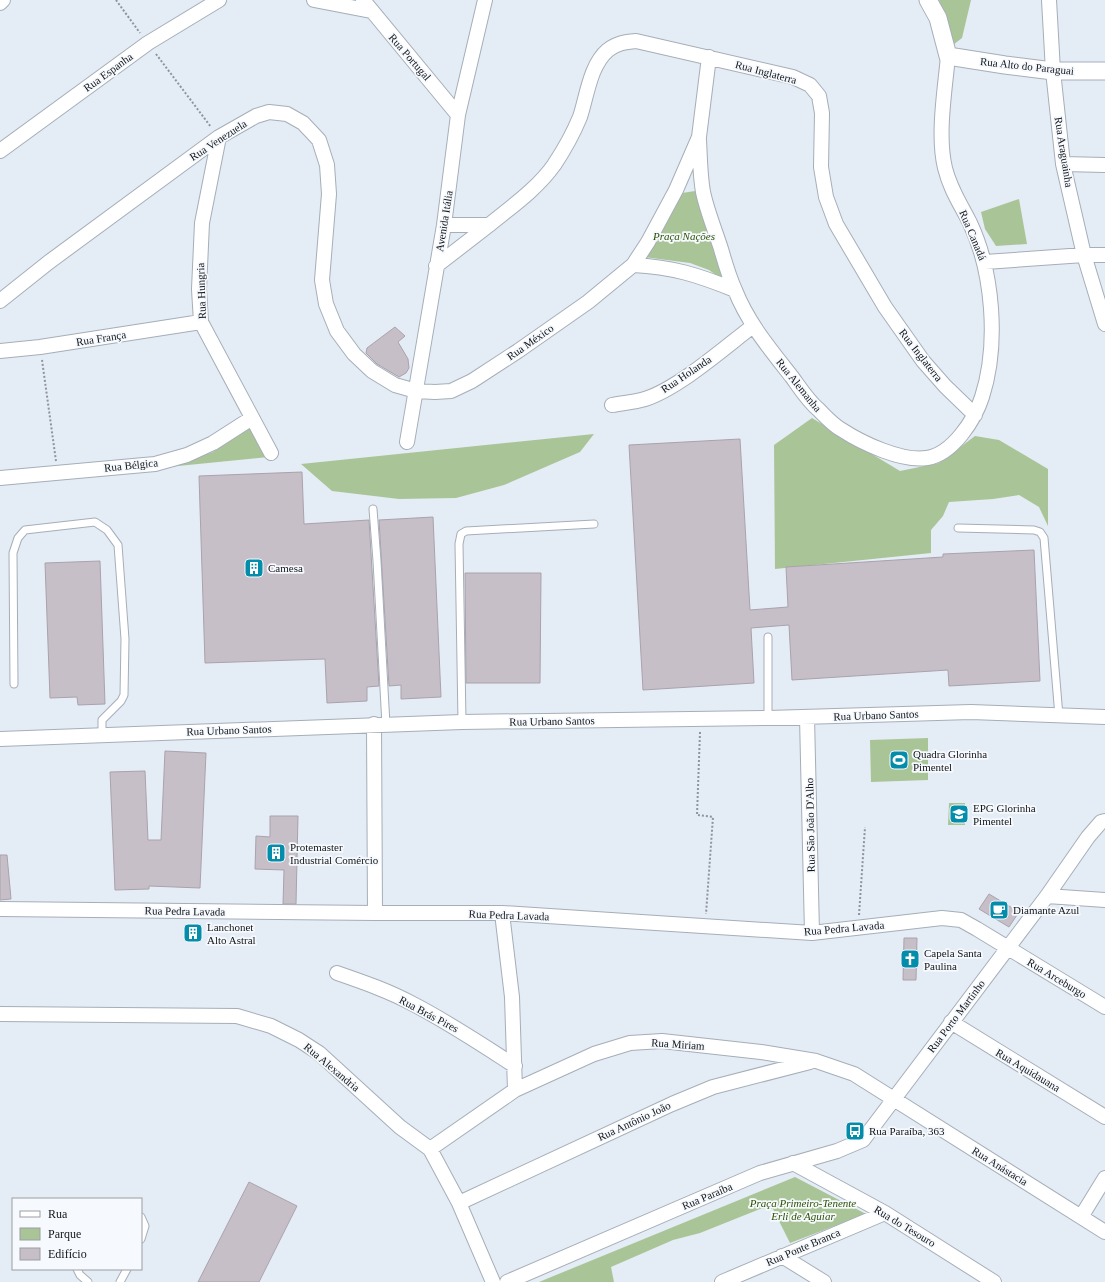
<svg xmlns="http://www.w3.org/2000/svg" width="1105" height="1282" viewBox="0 0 1105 1282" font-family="Georgia,serif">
  <rect width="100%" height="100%" fill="#e4ecf6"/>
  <path fill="#a9c597" d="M939,0H971L962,38L949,48L946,20Z
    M695,191L726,282L709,270L690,263L644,257L674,201L682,193Z
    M1019,199L1027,244L996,246L985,229L981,212Z
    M812,418L900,471L939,463L975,436L999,440L1048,469V526L1039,507L1019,495L993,499L949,502L943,516L931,530V553L775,569L774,445Z
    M252,425L268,457L168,467L213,452Z
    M594,434L580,452L504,485L456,498L399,499L332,491L301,464Z
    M928,738V780L871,782L870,740Z
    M949,803H965V825H948Z
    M795,1177L866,1214L790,1243L773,1209H760L700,1233L673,1240L611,1267L614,1282H539Z"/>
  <path fill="#c6bfc8" stroke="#aaa2ac" d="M395,327L405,336L398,342L408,359L409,368L406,373L399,377L377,364L366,353L367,348Z
    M740,439L750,610L788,607L786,567L943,557V554L1034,550L1040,681L949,686L948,670L792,680L789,625L751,628L754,683L643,690L629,445Z
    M302,472L304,524L369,520L379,686L367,687V701L327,703L325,659L205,663L199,476Z
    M433,517L441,697L401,699V685L389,686L379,520Z
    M100,561L105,704L78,705L77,697L50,698L45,563Z
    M465,573H541L540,683H466Z
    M165,751L206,753L200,888L149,886V889L115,890L110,772L145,771L148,840H161Z
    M270,816H298L296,904H283L284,870L255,869L256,836L270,837Z
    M0,855H7L11,899L0,900Z
    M989,894L1019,912L1009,927L979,909Z
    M904,938H917L916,980H903Z
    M249,1182L297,1206L259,1282H198Z"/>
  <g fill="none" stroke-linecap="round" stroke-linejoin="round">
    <defs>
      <path id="service" d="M373,509L377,561L386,725
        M958,528L1034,530L1040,532L1044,538L1059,716
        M768,637V718
        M14,684L13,553L18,538L25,530L95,522L107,530L118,545L125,639L124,695L121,701L102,720V735
        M462,722L459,544L461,534L466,531L594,524
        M141,1217L145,1226L141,1239
        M77,1269L80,1275L88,1282
        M120,1282L127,1269"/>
      <path id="minor" d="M314,0L371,11
        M363,0L458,115
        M1049,0L1053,71L1063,164L1084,255L1105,324
        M0,3L3,0
        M219,137L202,223L199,289L201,322L271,453
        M699,140C700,157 700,175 703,192C707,211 715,230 721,249C725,263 729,277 735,290C748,323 770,349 792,377C800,388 808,401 819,410C826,417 833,425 842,430C862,443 902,462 927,458C953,454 975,419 982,397C999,344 993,272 970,223C961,205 950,189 945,168C937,135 945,90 948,56
        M0,151L148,43L219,0
        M1063,164L1105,165
        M444,225H489C511,207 537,189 554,165C564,150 573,134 580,117C587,96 590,65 608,50C617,43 625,42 636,41L793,77L810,85L819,96L822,113L821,167L826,197L836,224L885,307L923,361L945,386L975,415
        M985,262L1084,255H1105
        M633,265C673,267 698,275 735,290
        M436,266L489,225
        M0,301L49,262L219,137L256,116L269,112L287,114L303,123L319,140L327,165L329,194L322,280L326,304L337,331L354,354L372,371L395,385L416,391L435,392L451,391L472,381L518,351L588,302L633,265L648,242L676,190L699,137L709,57
        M0,351L40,347L201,322
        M612,405C623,403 635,402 645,399C679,388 724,348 753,326
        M407,442L444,225L458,115L485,0
        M0,478L155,464L187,455L213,443L252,418
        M807,717L812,933
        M374,724L375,913
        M0,739L462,722L768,718L971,712L1105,717
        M1047,896L1105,900
        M0,909L375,913H502L812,933L942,918L961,920L977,929L1105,1007
        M502,913L512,997L515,1090
        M337,973C363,982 389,991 413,1004C448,1022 481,1044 515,1066
        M0,1014L237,1016L271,1026L299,1040L319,1053L400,1127L430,1149L459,1203L493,1282
        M951,1022L1105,1117
        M430,1149L515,1090L594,1054L630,1043L662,1041L761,1052L816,1061L854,1074L1105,1232
        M793,1163L885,1213L994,1282
        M459,1203L672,1104L713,1087L810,1062
        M1081,1217L1105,1178
        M782,1256L824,1282
        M507,1282L760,1173L837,1151L863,1140L1047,896L1088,837L1101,822L1105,821
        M722,1282L885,1213"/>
      <path id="tertiary" d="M928,0L938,18L948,56L1005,65L1053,71H1105"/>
    </defs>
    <use href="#service" stroke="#a6aeb8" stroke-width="9"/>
    <use href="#minor" stroke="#a6aeb8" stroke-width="16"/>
    <use href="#tertiary" stroke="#a6aeb8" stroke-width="19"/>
    <path stroke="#8f949c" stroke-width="2" stroke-dasharray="2 2" stroke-linecap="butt" d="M116,0L140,33
      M156,54L211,127
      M42,360L56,461
      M700,732L697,815L713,817L706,914
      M859,915L865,827"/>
    <use href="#service" stroke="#fff" stroke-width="7"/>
    <use href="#minor" stroke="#fff" stroke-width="14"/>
    <use href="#tertiary" stroke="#fff" stroke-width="17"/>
  </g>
  <defs>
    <symbol id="building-square" viewBox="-11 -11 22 22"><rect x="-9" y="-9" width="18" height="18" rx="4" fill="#048cab" stroke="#f6f9fd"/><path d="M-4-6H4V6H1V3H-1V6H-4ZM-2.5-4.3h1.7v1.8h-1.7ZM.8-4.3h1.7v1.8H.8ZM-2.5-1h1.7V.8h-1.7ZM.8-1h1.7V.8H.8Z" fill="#fff"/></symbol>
    <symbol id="stadium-square" viewBox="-11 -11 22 22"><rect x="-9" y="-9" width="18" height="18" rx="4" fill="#048cab" stroke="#f6f9fd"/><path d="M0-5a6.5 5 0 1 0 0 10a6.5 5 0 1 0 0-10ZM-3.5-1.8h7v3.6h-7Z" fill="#fff"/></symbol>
    <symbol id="school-square" viewBox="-11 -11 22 22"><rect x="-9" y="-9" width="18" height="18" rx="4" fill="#048cab" stroke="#f6f9fd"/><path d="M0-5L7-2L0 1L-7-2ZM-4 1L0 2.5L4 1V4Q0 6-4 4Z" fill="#fff"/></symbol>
    <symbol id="cafe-square" viewBox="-11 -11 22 22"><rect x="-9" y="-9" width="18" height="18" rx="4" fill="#048cab" stroke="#f6f9fd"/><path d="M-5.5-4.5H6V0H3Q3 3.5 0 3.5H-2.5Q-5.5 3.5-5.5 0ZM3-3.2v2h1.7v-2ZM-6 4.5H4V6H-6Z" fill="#fff"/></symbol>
    <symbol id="church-square" viewBox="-11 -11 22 22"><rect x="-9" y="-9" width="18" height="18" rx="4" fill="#048cab" stroke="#f6f9fd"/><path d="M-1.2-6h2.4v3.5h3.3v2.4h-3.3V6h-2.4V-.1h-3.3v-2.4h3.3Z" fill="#fff"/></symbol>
    <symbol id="bus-square" viewBox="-11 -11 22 22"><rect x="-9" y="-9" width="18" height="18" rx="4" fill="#048cab" stroke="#f6f9fd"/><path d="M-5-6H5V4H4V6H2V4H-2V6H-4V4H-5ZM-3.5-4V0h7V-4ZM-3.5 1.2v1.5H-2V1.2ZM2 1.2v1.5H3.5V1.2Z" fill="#fff"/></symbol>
  </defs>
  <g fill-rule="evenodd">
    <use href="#building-square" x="243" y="557" width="22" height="22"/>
    <use href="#stadium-square" x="888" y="749" width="22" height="22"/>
    <use href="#school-square" x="948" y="803" width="22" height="22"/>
    <use href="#building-square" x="265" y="842" width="22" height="22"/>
    <use href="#cafe-square" x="988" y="899" width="22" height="22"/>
    <use href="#building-square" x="182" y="922" width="22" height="22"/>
    <use href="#church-square" x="899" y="948" width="22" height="22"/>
    <use href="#bus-square" x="844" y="1120" width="22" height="22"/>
  </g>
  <g text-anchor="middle" stroke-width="3.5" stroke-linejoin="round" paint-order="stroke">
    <g font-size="11" fill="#131619" stroke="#f6f9fd">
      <text transform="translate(410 57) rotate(49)" y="4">Rua Portugal</text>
      <text transform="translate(1027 66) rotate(6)" y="4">Rua Alto do Paraguai</text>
      <text transform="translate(108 72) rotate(-36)" y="4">Rua Espanha</text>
      <text transform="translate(766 72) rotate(15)" y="4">Rua Inglaterra</text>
      <text transform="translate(218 140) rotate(-33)" y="4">Rua Venezuela</text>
      <text transform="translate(1064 152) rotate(81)" y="4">Rua Araguainha</text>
      <text transform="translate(444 221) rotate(-81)" y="4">Avenida Itália</text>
      <text transform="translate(973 235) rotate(67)" y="4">Rua Canadá</text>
      <text transform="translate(201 291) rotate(-92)" y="4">Rua Hungria</text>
      <text transform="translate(101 338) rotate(-9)" y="4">Rua França</text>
      <text transform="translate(530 342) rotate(-35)" y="4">Rua México</text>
      <text transform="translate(921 355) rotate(52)" y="4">Rua Inglaterra</text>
      <text transform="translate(686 374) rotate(-34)" y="4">Rua Holanda</text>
      <text transform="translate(799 385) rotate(51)" y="4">Rua Alemanha</text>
      <text transform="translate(131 465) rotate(-6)" y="4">Rua Bélgica</text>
      <text transform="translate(876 715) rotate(-2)" y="4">Rua Urbano Santos</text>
      <text transform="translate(552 721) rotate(-1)" y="4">Rua Urbano Santos</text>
      <text transform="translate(229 730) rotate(-2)" y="4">Rua Urbano Santos</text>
      <text transform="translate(810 825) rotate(-91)" y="4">Rua São João D'Alho</text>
      <text transform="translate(185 911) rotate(1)" y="4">Rua Pedra Lavada</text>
      <text transform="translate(509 915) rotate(2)" y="4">Rua Pedra Lavada</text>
      <text transform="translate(844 928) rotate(-5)" y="4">Rua Pedra Lavada</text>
      <text transform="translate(1057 978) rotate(31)" y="4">Rua Arceburgo</text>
      <text transform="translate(429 1014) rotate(28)" y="4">Rua Brás Pires</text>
      <text transform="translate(956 1016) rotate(-53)" y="4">Rua Porto Martinho</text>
      <text transform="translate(678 1044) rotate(4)" y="4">Rua Miriam</text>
      <text transform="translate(332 1067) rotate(40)" y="4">Rua Alexandria</text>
      <text transform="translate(1028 1070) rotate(31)" y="4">Rua Aquidauana</text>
      <text transform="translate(634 1121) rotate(-25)" y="4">Rua Antônio João</text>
      <text transform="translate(1000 1166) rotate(32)" y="4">Rua Anástacia</text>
      <text transform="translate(707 1196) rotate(-23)" y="4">Rua Paraíba</text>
      <text transform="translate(905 1226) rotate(31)" y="4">Rua do Tesouro</text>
      <text transform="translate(803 1247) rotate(-23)" y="4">Rua Ponte Branca</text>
    </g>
    <g font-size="11" font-style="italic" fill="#2b5000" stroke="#f6f9fd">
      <text x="684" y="240">Praça Nações</text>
      <text x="803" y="1207">Praça Primeiro-Tenente<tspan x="803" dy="13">Erli de Aguiar</tspan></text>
    </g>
    <g font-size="11" fill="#131619" stroke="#f6f9fd" text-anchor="start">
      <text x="268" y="572">Camesa</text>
      <text x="913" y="758">Quadra Glorinha<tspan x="913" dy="13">Pimentel</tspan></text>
      <text x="973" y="812">EPG Glorinha<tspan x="973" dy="13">Pimentel</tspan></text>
      <text x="290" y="851">Protemaster<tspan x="290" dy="13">Industrial Comércio</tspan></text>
      <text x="1013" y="914">Diamante Azul</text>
      <text x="207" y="931">Lanchonet<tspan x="207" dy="13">Alto Astral</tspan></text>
      <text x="924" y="957">Capela Santa<tspan x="924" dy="13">Paulina</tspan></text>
      <text x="869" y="1135">Rua Paraíba, 363</text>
    </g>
  </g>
  <rect x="12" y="1198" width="130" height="72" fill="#f6f9fd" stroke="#9b9ea2"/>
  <rect x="20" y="1211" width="20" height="6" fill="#ffffff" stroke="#9b9ea2"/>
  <text x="48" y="1218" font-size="12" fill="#131619">Rua</text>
  <rect x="20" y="1228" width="20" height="12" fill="#a9c597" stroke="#9b9ea2"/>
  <text x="48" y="1238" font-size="12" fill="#131619">Parque</text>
  <rect x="20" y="1248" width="20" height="12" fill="#c6bfc8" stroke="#9b9ea2"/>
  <text x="48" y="1258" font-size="12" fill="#131619">Edifício</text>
</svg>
